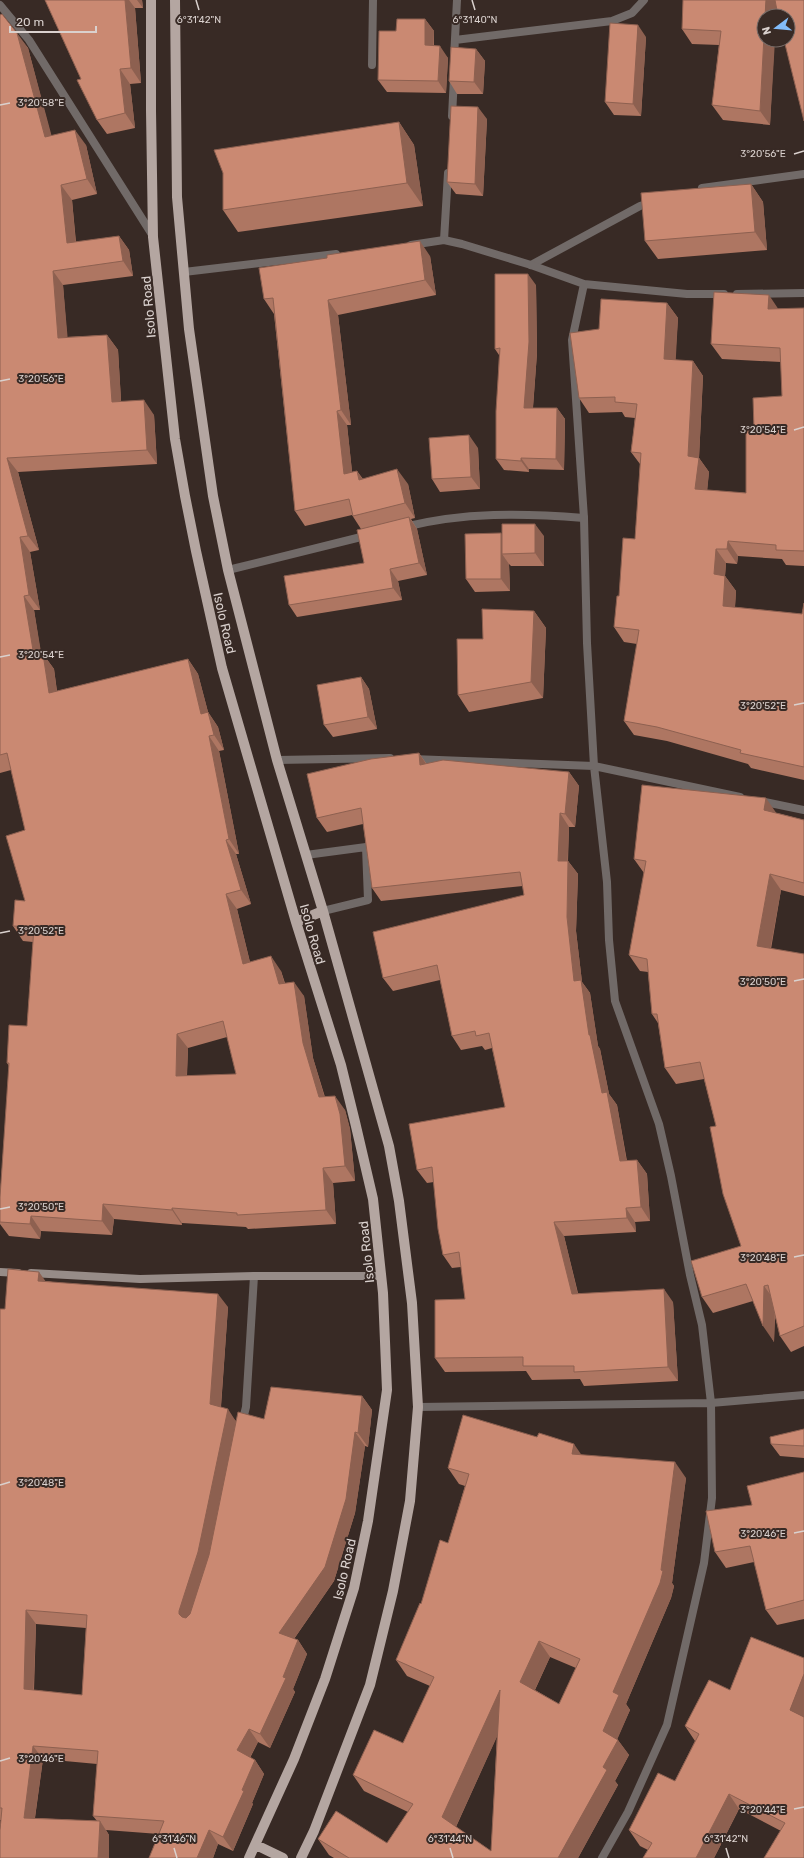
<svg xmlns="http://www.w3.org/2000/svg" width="804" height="1858" viewBox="0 0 804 1858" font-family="Rubik,sans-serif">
  <rect width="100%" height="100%" fill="#382a25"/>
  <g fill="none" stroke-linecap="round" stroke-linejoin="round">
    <path stroke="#716a68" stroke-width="8" d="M455,40L612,21L632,13L644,0
      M454,58L457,0
      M372,65L373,0
      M452,116L454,77
      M702,188L804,174
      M444,240L448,173
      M531,265L640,206L652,202
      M404,527C464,512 523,513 584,518
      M228,570L369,535
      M306,855L366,847L368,900L323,911
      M242,1423L246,1407L254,1276"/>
    <path stroke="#716a68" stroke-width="8" d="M0,5L29,40L153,236
      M411,245L444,240L462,244L531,265L584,284L687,294H724
      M184,272L336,254
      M584,284L572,340L584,518L587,643L594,766L607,882L609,940L615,1001L659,1124L671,1176L690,1275L702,1325L711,1403L712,1498L704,1563L667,1725L628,1812L602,1858
      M737,294L804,293
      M413,759L594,766L740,797
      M277,760L390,758
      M760,801L804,810
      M418,1407L711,1403L804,1395"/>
    <path stroke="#978c88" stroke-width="8" d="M0,1272L18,1273
      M31,1273L140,1279L254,1276H382"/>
    <path stroke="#b4a6a1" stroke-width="10" d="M151,0V111L153,237L175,439L185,496L196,551L222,668L296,922L341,1065L355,1122L373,1199L383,1293L387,1390L368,1521L354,1588L325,1679L294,1759L249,1858
      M175,0L177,197L189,329L213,496L228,570L277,760L323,911L389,1146L399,1201L412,1303L418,1407L410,1501L393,1591L370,1685L314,1831L301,1858
      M296,922L323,911
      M256,1845L283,1858"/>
  </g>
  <path fill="#ae7662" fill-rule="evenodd" d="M45,0H142L143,8H135L141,83L130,84L135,128L107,134L97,120L81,79Z
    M776,8L770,125L723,120L712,105L719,45L692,44L682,29Z
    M0,15L28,48L51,136L86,145L97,194L72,200L76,242L119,236L129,250L133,276L63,285L67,337L107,335L118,350L121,401L154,415L157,464L18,472L39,550L30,552L40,610H34L41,655L43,654L54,669L57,691L188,659L198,674L208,712L218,727L224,750L219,751L239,854H236L251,904L237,909L250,962L281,971L285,983L304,996L313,1058L325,1097L345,1110L350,1129L355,1181L333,1183L336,1224L248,1229L246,1227L182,1223V1225L114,1219L112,1235L41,1231L40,1239L9,1236L0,1224V1197L9,1066L7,1063L27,1026L33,942L23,941L13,926L25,901V830L11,770L0,773ZM227,1037L236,1074L187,1076L188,1048Z
    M425,19L434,31V45L448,58L446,93L387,92L378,80L396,31Z
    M646,37L641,116L614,115L605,102Z
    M476,49L485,61L483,94H457L449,81Z
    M487,119L483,196L456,194L447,182Z
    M399,122L414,145L423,206L238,232L223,210Z
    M751,184L763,202L767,250L658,259L645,241Z
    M430,256L436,295L338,315L351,425H347L352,472L357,471L363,479L408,484L415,518L411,519L417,529L427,575L398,581L402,600L297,617L289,605L364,563L361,529L352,515L305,526L295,511L274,314L264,299Z
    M536,285L537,353L533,408H557L565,419L564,470L529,469V472L504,470L496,459L499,355L495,349Z
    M667,303L678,318L675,360L693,361L703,376L699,458L709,472L707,490L746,493L754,429L782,396L781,362L722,359L711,344L778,309L804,308V566L786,565L782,559L738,556L737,564L726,563L725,576L736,591L735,607L802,614L804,603V780L751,768L748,764L667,741L634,735L624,721L637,644L624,642L614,627L619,596L635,539L640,464L631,452L635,418L625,417L622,412L589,413L579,398L599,329Z
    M478,448L480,489L440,492L432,479Z
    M502,536H544V566H511L509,564L510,591L475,592L466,579Z
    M534,611L546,628L543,698L469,712L458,695L483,639Z
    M361,677L369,689L377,729L333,737L324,725Z
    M419,753L426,763L569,772L579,786L575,827H569L568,861L578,874L576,931L582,982L590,993L598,1046L600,1049L609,1094L617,1105L627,1161L637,1160L647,1174L650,1221L635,1222L636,1232L564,1236L578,1293L673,1302L678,1381L584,1386L580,1379L532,1380L526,1371L445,1372L435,1358L465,1299L461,1267L452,1268L443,1255L434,1182L427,1183L417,1170L505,1107L492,1048L485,1050L482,1046L461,1050L452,1036L440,980L393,991L383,978L524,895L523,886L381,901L372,888L363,824L327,832L317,818Z
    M777,813L804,820V896L781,890L771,949L804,954V1346L791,1352L780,1336L775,1316L774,1342L753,1301L713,1313L702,1297L741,1246L716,1126L704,1079L676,1084L665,1068L658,1023L652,1014L648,972L640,971L629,955L644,873L634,859Z
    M46,1281L228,1307L221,1407L236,1421L264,1419L362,1396L372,1410L368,1447L365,1446L355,1513L334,1581L294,1639L298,1640L307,1654L293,1689L295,1692L270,1748L258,1742L250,1758L255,1760L264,1774L252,1803L253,1804L233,1851L218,1844L213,1858H149L159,1834L106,1830L109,1835V1858H0L1,1820H0V1309H5ZM36,1624L86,1628L82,1695L34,1690ZM43,1759L97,1764L93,1816L97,1821L35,1818Z
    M804,1429V1458L780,1456L771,1444Z
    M582,1455L686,1478L672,1583L674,1586L671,1598L626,1704L630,1710L617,1739L629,1755L615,1781L618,1785L578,1858H334L329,1855L318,1839L387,1843L408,1812L364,1791L353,1775L403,1743L430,1686L407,1676L396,1660L448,1543L465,1486L459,1484L448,1468ZM550,1657L576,1668L559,1704L535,1690ZM497,1736L491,1851L456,1827Z
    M804,1472V1619L777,1625L766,1610L754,1562L726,1568L715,1552L752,1505Z
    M709,1680L804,1858L781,1831L739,1809L714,1858H643L648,1850L640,1846L629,1830L675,1781L695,1741L685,1726Z"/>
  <path fill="#8d6050" d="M125,0H129L135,8L141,83L131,68Z
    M137,0H142L143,8Z
    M766,0H777L776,16H765Z
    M425,19L434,31L433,57L425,45Z
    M638,25L646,37L641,116L633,104Z
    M17,33L28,48L56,152L45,137Z
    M764,40H775L770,125L760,111Z
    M440,46L448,58L446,93L438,81Z
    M476,49L485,61L483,94L474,82Z
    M120,69L130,84L135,128L125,113Z
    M478,107L487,119L483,196L475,184Z
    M399,122L414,145L423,206L407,183Z
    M75,130L86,145L97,194L87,179Z
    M751,184L763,202L767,250L755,232Z
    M61,185L72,200L77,257L67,243Z
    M119,236L129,250L133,276L123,261Z
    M420,241L430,256L436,295L425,280Z
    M53,271L63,285L69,353L58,338Z
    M528,274L536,285L537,353L532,419L524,408Z
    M769,295L779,310L768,309Z
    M328,300L338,315L351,425L341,410Z
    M667,303L678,318L675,374L664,359Z
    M107,335L118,350L122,416L112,402Z
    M693,361L703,376L699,458L709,472L706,504L695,489L688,456Z
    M144,400L154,415L157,464L147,450Z
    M557,408L565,419L564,470L556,459Z
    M337,411L347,425L354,489L344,474Z
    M469,435L478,448L480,489L471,477Z
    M7,458L18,472L39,550L28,536Z
    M521,458L529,469V472L521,461Z
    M397,469L408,484L415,518L405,503Z
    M357,471L367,486L359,480Z
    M409,517L417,529L427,575L419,563Z
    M535,524L544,536V566L535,553Z
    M501,533L509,546L502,554L509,564L510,591L501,579Z
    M20,537L30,552L40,610L29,595Z
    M728,541L738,556L737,564L727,549Z
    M716,549L726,563L724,589L714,574Z
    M390,569L398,581L402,600L393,588Z
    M725,576L736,591L734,621L723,606Z
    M24,596L34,610L44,670L34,656Z
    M534,611L546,628L543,698L531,682Z
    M43,654L54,669L59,708L49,693Z
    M188,659L198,674L208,712L218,727L224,750L214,735L201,714Z
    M361,677L369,689L377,729L368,717Z
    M209,736L219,751L239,854L229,839Z
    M419,753L428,767L420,765Z
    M569,772L579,786L575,827L565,814Z
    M766,798L777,814L764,810Z
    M560,813L569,827L567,875L558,861Z
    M226,840L236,854L251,904L241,890Z
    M568,861L578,874L576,931L582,982L590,993L598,1046L600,1049L609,1094L617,1105L629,1175L620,1161L602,1093L589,1035L574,981L567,917Z
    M770,874L781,890L768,962L757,946Z
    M226,894L237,909L254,979L243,964Z
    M271,956L281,971L289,999L279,984Z
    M294,982L304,996L313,1058L329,1112L319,1097L303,1043Z
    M177,1034L188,1048L186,1091L176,1076Z
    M335,1096L345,1110L350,1129L355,1181L345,1166Z
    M637,1160L647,1174L650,1221L641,1207Z
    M323,1168L333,1183L336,1224L326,1210Z
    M103,1204L114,1219L112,1235L102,1221Z
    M172,1208L182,1223V1225L172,1210Z
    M626,1208L635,1222L636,1232L627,1218Z
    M31,1216L41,1231L40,1239L30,1224Z
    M554,1222L564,1236L581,1307L572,1294Z
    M39,1272L49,1286L38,1281Z
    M764,1286L775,1301L774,1342L763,1326Z
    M664,1289L673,1302L678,1381L668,1367Z
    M218,1294L228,1307L220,1418L210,1404Z
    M362,1396L372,1410L368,1447L358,1433Z
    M228,1409L237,1423L208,1566L189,1624L179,1614V1611Z
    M355,1432L365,1446L355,1513L334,1581L289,1646L279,1633Z
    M574,1444L585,1460L572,1454Z
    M675,1462L686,1478L672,1583L674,1586L671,1598L626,1704L630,1710L614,1747L603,1731L613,1692L661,1570Z
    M26,1610L36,1624L33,1702L24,1689Z
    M298,1640L307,1654L293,1689L295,1692L270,1748L260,1734Z
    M539,1641L550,1657L531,1698L520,1682Z
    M804,1674V1717L790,1710Z
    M500,1690L511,1706L453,1833L442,1817Z
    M249,1729L258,1742L247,1763L237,1750Z
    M618,1740L629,1755L615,1781L618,1785L578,1858H558L603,1767Z
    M33,1746L43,1759L33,1831L24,1818Z
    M255,1760L264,1774L252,1803L253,1804L233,1851L223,1837L242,1790Z
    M729,1794L739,1809L714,1858H696Z
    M100,1821L109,1835V1858H98Z
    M209,1830L218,1844L213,1858H197Z"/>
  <path fill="#ca8972" stroke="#8d6050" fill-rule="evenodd" d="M45,0H125L131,68L120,69L125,113L97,120L77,80L81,79Z
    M683,0H766L765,16H764V36L760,111L712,105L721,31L682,29Z
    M775,0H804V121L784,40H788V16H778Z
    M2,14L17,33L45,137L75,130L87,179L61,185L67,243L119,236L123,261L53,271L58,338L107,335L112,402L144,400L147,450L7,458L28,536L20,537L29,595L24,596L34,656L43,654L49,693L188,659L201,714L208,712L214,735L209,736L229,839L226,840L241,890L226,894L243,964L271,956L279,984L294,982L303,1043L319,1097L335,1096L340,1114L345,1166L323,1168L326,1210L237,1215V1213L172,1208V1210L103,1204L102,1221L31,1216L30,1224L0,1222V1197L9,1063H7L9,1025L27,1026L34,927L13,926L15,900L25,901L6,836L25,830L7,753L0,755V15ZM223,1021L236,1074L176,1076L177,1034Z
    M397,19H425V45L440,46L438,81L378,80L379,31H396Z
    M610,23L638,25L633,104L605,102Z
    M451,47L476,49L474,82L449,81Z
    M451,106L478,107L475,184L447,182Z
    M399,122L407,183L223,210V173L214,150Z
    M751,184L755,232L645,241L641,193Z
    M420,241L425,280L328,300L341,410L337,411L344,474L357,471L359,480L397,469L405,503L353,516L349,499L295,511L273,298L264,299L259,268L327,258V255Z
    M495,274H528L529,342L524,408H557L556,459L521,458V461L496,459V411L500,348L495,349Z
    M714,292L769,295L768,309L804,308V551L776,550V545L728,541L727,549H716L714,574L725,576L723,606L802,614L804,603V767L740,753L741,750L657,727L624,721L639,630L614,627L617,596H619L623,538L635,539L641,453L631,452L637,404L615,402V397L579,398L570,333L599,329L601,299L667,303L664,359L693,361L688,456L699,458L695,489L746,493V429H754L753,398L782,396L780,348L711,344Z
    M469,435L471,477L432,479L429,438Z
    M409,517L419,563L390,569L393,588L289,605L284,576L364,563L357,530Z
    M502,524H535V553L502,554Z
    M501,533V579H466L465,534Z
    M482,609L534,611L531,682L458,695L457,639H483Z
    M361,677L368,717L324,725L317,685Z
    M419,753L420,765L443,760L569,772L565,814L560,813L558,861H568L567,917L574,981L581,980L589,1035H590L602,1093L607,1092L620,1161L637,1160L641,1207L626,1208L627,1218L554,1222L572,1294L664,1289L668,1367L574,1372V1366H523V1357L435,1358V1300L465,1299L459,1252L443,1255L438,1229L432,1167L417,1170L409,1124L505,1107L489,1033L476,1036L475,1031L452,1036L437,965L383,978L373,932L524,895L520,872L372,888L361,808L317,818L307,774L371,759Z
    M642,785L766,798L764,810L804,820V883L770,874L757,946L804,954V1326L780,1336L768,1285L764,1286L763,1326L746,1284L702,1297L691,1261L741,1246L723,1194L710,1127L716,1126L700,1062L665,1068L657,1014H652L647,959L629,955L646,861L634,859Z
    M8,1269L39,1272L38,1281L218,1294L210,1404L228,1409L198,1552L179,1611V1614L182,1617L186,1618L190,1614L209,1555L238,1412L264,1419L271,1387L362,1396L358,1433L355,1432L346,1499L325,1567L279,1633L298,1640L283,1677L286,1678L260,1734L249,1729L237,1750L255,1760L242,1790L244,1791L223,1837L209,1830L197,1858H149L164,1821L93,1816L98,1751L33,1746L24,1818L100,1821L98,1858H0V1830L2,1808H0V1309H5ZM26,1610L87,1615L82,1695L24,1689Z
    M463,1415L537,1437L539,1433L574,1444L572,1454L675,1462L661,1570L663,1571L660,1583L613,1692L619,1695L603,1731L618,1740L603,1767L607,1770L558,1858H349L318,1839L336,1811L387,1843L413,1804L353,1775L374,1730L403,1743L434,1677L396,1660L420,1603L421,1604L440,1540L448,1543L469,1474L448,1468ZM539,1641L580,1659L559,1704L520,1682ZM500,1690L491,1851L442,1817Z
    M804,1429V1446L771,1444L770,1437Z
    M804,1472V1600L766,1610L750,1546L715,1552L706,1511L752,1505L747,1486Z
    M751,1637L804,1658V1674L790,1710L804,1717V1858H764L785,1823L729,1794L696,1858H643L652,1843L629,1830L658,1773L675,1781L699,1734L685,1726L709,1680L730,1690Z"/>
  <path fill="none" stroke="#dad1ce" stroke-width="1.5" d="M196,0L199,10M472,0L475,10M0,105L10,103M794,154L804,151M0,381L10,379M794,430L804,427M0,657L10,655M794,705L804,703M0,933L10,931M794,981L804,979M0,1209L10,1207M794,1257L804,1255M0,1485L10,1482M794,1533L804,1531M0,1761L10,1758M794,1809L804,1807M174,1848L177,1858M450,1848L453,1858M726,1848L729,1858"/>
  <g text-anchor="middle" stroke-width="4" stroke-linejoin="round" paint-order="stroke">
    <g font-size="13" fill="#dad1ce" stroke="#382a25">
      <text transform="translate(148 307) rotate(-95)" y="5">Isolo Road</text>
      <text transform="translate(225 623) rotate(77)" y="5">Isolo Road</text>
      <text transform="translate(313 934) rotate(74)" y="5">Isolo Road</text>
      <text transform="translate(366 1252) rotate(-96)" y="5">Isolo Road</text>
      <text transform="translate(344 1569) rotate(-77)" y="5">Isolo Road</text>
    </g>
  </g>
  <g font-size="10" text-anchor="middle" fill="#dad1ce" stroke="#382a25" stroke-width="4" stroke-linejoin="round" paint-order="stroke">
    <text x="199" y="23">6°31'42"N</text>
    <text x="475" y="23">6°31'40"N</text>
    <text x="41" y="106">3°20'58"E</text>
    <text x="763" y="157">3°20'56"E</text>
    <text x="41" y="382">3°20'56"E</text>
    <text x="763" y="433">3°20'54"E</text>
    <text x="41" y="658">3°20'54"E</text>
    <text x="763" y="709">3°20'52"E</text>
    <text x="41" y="934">3°20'52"E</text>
    <text x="763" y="985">3°20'50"E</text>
    <text x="41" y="1210">3°20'50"E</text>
    <text x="763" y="1261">3°20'48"E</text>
    <text x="41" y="1486">3°20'48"E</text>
    <text x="763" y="1537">3°20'46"E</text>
    <text x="41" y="1762">3°20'46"E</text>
    <text x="763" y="1813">3°20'44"E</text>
    <text x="174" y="1842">6°31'46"N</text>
    <text x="450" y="1842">6°31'44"N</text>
    <text x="726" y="1842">6°31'42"N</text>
  </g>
  <g transform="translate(776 28) rotate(254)"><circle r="19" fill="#382a25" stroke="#796d69"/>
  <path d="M0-3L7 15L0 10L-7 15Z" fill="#82bcfa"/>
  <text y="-6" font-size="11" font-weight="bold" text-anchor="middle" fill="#dad1ce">N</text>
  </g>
  <path d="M10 26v6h86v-6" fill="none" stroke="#dad1ce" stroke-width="2"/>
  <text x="16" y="26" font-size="12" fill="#dad1ce" stroke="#382a25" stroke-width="3" paint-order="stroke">20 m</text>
</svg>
